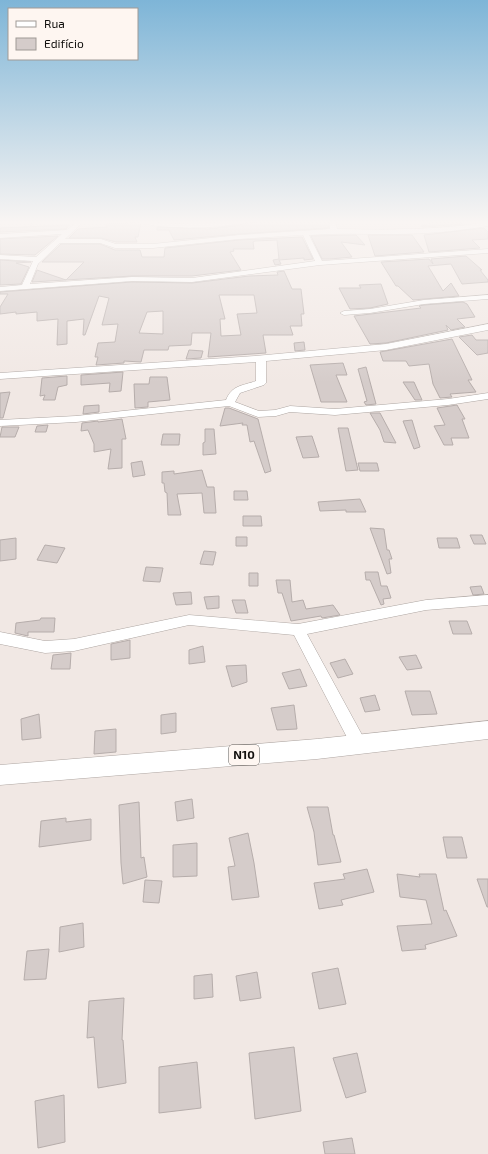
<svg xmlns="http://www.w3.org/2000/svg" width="488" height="1154" viewBox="0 0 488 1154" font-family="'Exo 2',sans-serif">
  <rect width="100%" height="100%" fill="#f1e8e4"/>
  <path fill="#d5ccca" stroke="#b6adab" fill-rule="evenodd" d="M141,222L138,237H135L137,242H116L101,238H69L78,229L107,227V224Z
    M262,222H329L328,228L239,234L174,240L169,230H157V227L208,229L234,226L243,224V223Z
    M429,222H461L463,224L422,227L421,225L430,226Z
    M69,225L66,229L0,232V228Z
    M484,228L488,232V239L472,240L480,248L429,252L424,235Z
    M356,235L365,245L341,242L352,257L330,259H322L311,236Z
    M368,235H412L424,252L375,256Z
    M58,236L35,255L0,254V239Z
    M302,237L313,259L304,260V258L279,260L281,264L275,265L273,260L279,259L277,240L255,241L253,242L254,249H233L234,251L230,252L241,270L192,276H132L32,282L37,270L66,280L84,262H42L61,244H100L115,250H140L142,257H164L165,248L239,240Z
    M466,256L482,270H480L488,280V282L462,284L451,264L428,266L443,291L451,283L459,296L413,300L398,286H396L381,262L429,259L433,264L431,259Z
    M0,260L31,262L16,263L29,267L21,284L0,285Z
    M284,271L292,289H301L304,314H301L302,326H290L293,335H263L266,353L208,357L211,333H192L191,345L169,346L168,350H144L141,362L124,361V363L96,365L98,357H95L98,343L115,342L118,324L102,325L109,298L99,296L85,335H83L84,319L67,321V344L57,345L58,319L37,321V312L16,314V312L0,314V307L8,294H0V292L132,282L192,283L249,276L278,275L277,272ZM219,295H254L257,313L237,314L241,335L221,336L220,319H225ZM163,311V334L139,333L147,312Z
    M381,284L388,304L370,308L350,309L339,288H361L359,285Z
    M463,302L467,304L475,317L457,319L465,327L451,330L446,325L448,330L386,343L370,344L354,316L421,308L419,306L424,305Z
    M472,335L476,340H488V353L477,355L459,337Z
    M452,339L472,380H468L476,392L450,394L452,397L440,398L433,384L429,364L409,366L406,361H383L380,352Z
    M304,342L305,350L295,351L294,343Z
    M189,350L203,351L201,358L186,359Z
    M343,363L347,375H336L347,402H321L310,365Z
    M366,367L376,404L366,405L364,402L367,401L358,369Z
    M123,372L121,391L109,392L110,383L81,385V375Z
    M67,376V385L58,387L55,400H43L45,395L40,396L42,378Z
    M150,377H167L170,400L148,402V407L135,408L134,384H149Z
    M403,382H414L422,400H415Z
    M10,392L3,418H0V393Z
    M99,405V412L83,414L84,406Z
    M457,405L465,419H462L469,438H451L453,445H444L434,426L445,425L437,408Z
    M225,408H229L258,419L271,471L265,473L254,441L250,442L247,425H242L243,423L220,426Z
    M370,413H380L396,443L384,442L380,430Z
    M122,419L126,439H122V468L108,469L111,449L94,452V444L88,430L81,431L82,423L98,421V422Z
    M412,420L420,447L414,449L403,421Z
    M48,425L46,432H35L37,426Z
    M2,427H19L15,437H0Z
    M338,428H348L358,470L346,471Z
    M205,429H214L216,454L203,455V443L205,442Z
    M163,434H180L179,445H161Z
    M312,436L319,457L303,458L296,437Z
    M142,461L145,475L133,477L131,463Z
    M358,463H377L379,471H360Z
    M202,470L207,487H214L216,513H204L202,493L177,494L181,515H168L167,493L165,492L164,483H162V472L174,471V474Z
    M234,491H247L248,500H234Z
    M360,499L366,512H346V510L320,511L318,502Z
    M243,516H261L262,526H243Z
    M370,528L384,529L387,550H389L392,559H389L391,573L387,574Z
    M470,535H482L486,544H474Z
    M236,537H247V546H236Z
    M16,538V559L0,561V540Z
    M437,538H457L460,548H439Z
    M45,545L65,548L57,563L37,560Z
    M204,551L216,552L213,565L200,564Z
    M146,567L163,568L160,582L143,581Z
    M365,572H378L381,586H387L391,598L383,599L384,604L381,605L370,580H366Z
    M249,573H258V586H249Z
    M276,580H290L292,602L303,600L306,609L333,605L340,615L322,618L321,616L291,621L282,593H278Z
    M481,586L484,594L473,595L470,587Z
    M191,592L192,604L176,605L173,593Z
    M219,596V608L207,609L204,597Z
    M232,600H245L248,613H236Z
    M41,618H55L54,632H28V636L15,633L16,623L40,620Z
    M449,621H467L472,634H453Z
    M130,640V658L111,660V644Z
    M203,646L205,662L189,664V650Z
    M71,653L70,669H51L53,655Z
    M416,655L422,668L407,670L399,657Z
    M345,659L353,674L338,678L330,663Z
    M246,665L247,682L232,687L226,666Z
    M300,669L307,686L289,689L282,673Z
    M405,691H430L437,714L412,715Z
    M375,695L380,710L365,712L360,698Z
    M294,705L297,729L277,730L271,708Z
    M176,713V732L161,734V715Z
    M39,714L41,738L22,740L21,719Z
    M116,729V752L94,754L95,731Z
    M192,799L194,818L177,821L175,802Z
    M139,802L141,858L144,857L147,877L123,884L121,863L119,805Z
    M307,807H328L333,835H334L341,862L318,865L314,832Z
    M66,818V822L91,819V840L39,847L41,821Z
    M248,833L254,863L259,897L232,900L228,867L235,866L229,838Z
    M443,837H462L467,858H447Z
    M197,843V876L173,877V845Z
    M367,869L374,892L341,900L343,905L319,909L314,883L345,879L343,874Z
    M397,874L420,877L419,874H436L444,911L446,910L457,936L425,945L426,949L402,951L397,926L432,924L426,900L400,897Z
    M477,879H488V907H487Z
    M145,880L162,881L159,903L143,902Z
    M83,923L84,947L59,952L60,927Z
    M49,949L46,979L24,980L27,951Z
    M338,968L346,1004L319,1009L312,973Z
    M257,972L261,998L240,1001L236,976Z
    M212,974L213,997L194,999V976Z
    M124,998L122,1040H123L126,1083L98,1088L94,1037L87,1038L89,1001Z
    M294,1047L301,1111L255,1119L249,1053Z
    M357,1053L366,1092L346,1098L333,1058Z
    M197,1062L201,1108L159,1113V1067Z
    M64,1095L65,1142L38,1148L35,1101Z
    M352,1138L355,1154H325L323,1142Z"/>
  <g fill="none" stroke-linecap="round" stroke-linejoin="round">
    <defs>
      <path id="minor" d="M77,222H83L65,239H101L116,244H153L239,235L330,229V222H336L337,229C388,230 438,230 488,222V226C457,231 427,234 396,234C367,234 338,233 309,235L322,261L488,249V253L320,265L192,282L132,281L0,291V287L22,285L33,261L0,259V255L36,257L62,234L0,238V234L67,230ZM303,235L315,261L192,278L132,277L30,284L38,264L60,243H100L115,248H153L239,239Z
        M143,222L177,224L240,222C231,229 153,230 143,222Z
        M488,295V299L424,304L370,313L344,315L340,313L344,311L370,309L424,300Z
        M488,324V330L386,350L266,361V383L264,385L240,393L235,402L259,411L275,410L290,406L335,409L448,399L488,393V399L448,405L335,415L290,412L276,416L258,417L229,406L76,422L0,426V420L76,416L226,400C232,385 242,386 256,381V362L0,379V373L255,356L386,344Z
        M488,595V605L426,610L307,634L367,744L365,749L359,751L353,749L294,635L189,625L74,651L45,653L0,644V632L45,641L74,639L189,615L298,624L426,600Z"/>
      <path id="major" d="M488,721V739L317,759L0,785V765L317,739Z"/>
    </defs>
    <use href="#minor" stroke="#aea6a2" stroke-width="1"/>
    <use href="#major" stroke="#aea6a2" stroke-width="1"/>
    <path stroke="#ada6a3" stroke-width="1" stroke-dasharray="2.5 1" stroke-linecap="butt" d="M30,227L32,223L36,222"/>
    <use href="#minor" fill="#fff" fill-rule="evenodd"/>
    <use href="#major" fill="#fff" fill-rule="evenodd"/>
  </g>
  <linearGradient id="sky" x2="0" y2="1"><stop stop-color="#7eb5d7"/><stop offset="0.58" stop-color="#f9f5f3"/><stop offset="1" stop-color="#f9f5f3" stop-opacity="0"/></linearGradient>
  <rect width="488" height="383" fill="url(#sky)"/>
  <g text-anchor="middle" stroke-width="3" stroke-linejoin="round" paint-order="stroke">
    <rect fill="#fef6f1" stroke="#585451" stroke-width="1" x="229" y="745" width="30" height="20" rx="3"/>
    <g font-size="12" font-weight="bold" fill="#110f0d">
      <text x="244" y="759">N10</text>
    </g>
  </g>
  <rect x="8" y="8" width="130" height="52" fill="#fef6f1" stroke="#9f9a96"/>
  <rect x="16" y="21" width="20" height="6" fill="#ffffff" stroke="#9f9a96"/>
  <text x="44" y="28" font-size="12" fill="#110f0d">Rua</text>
  <rect x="16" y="38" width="20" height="12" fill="#d5ccca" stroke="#9f9a96"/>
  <text x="44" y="48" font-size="12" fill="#110f0d">Edifício</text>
</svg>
